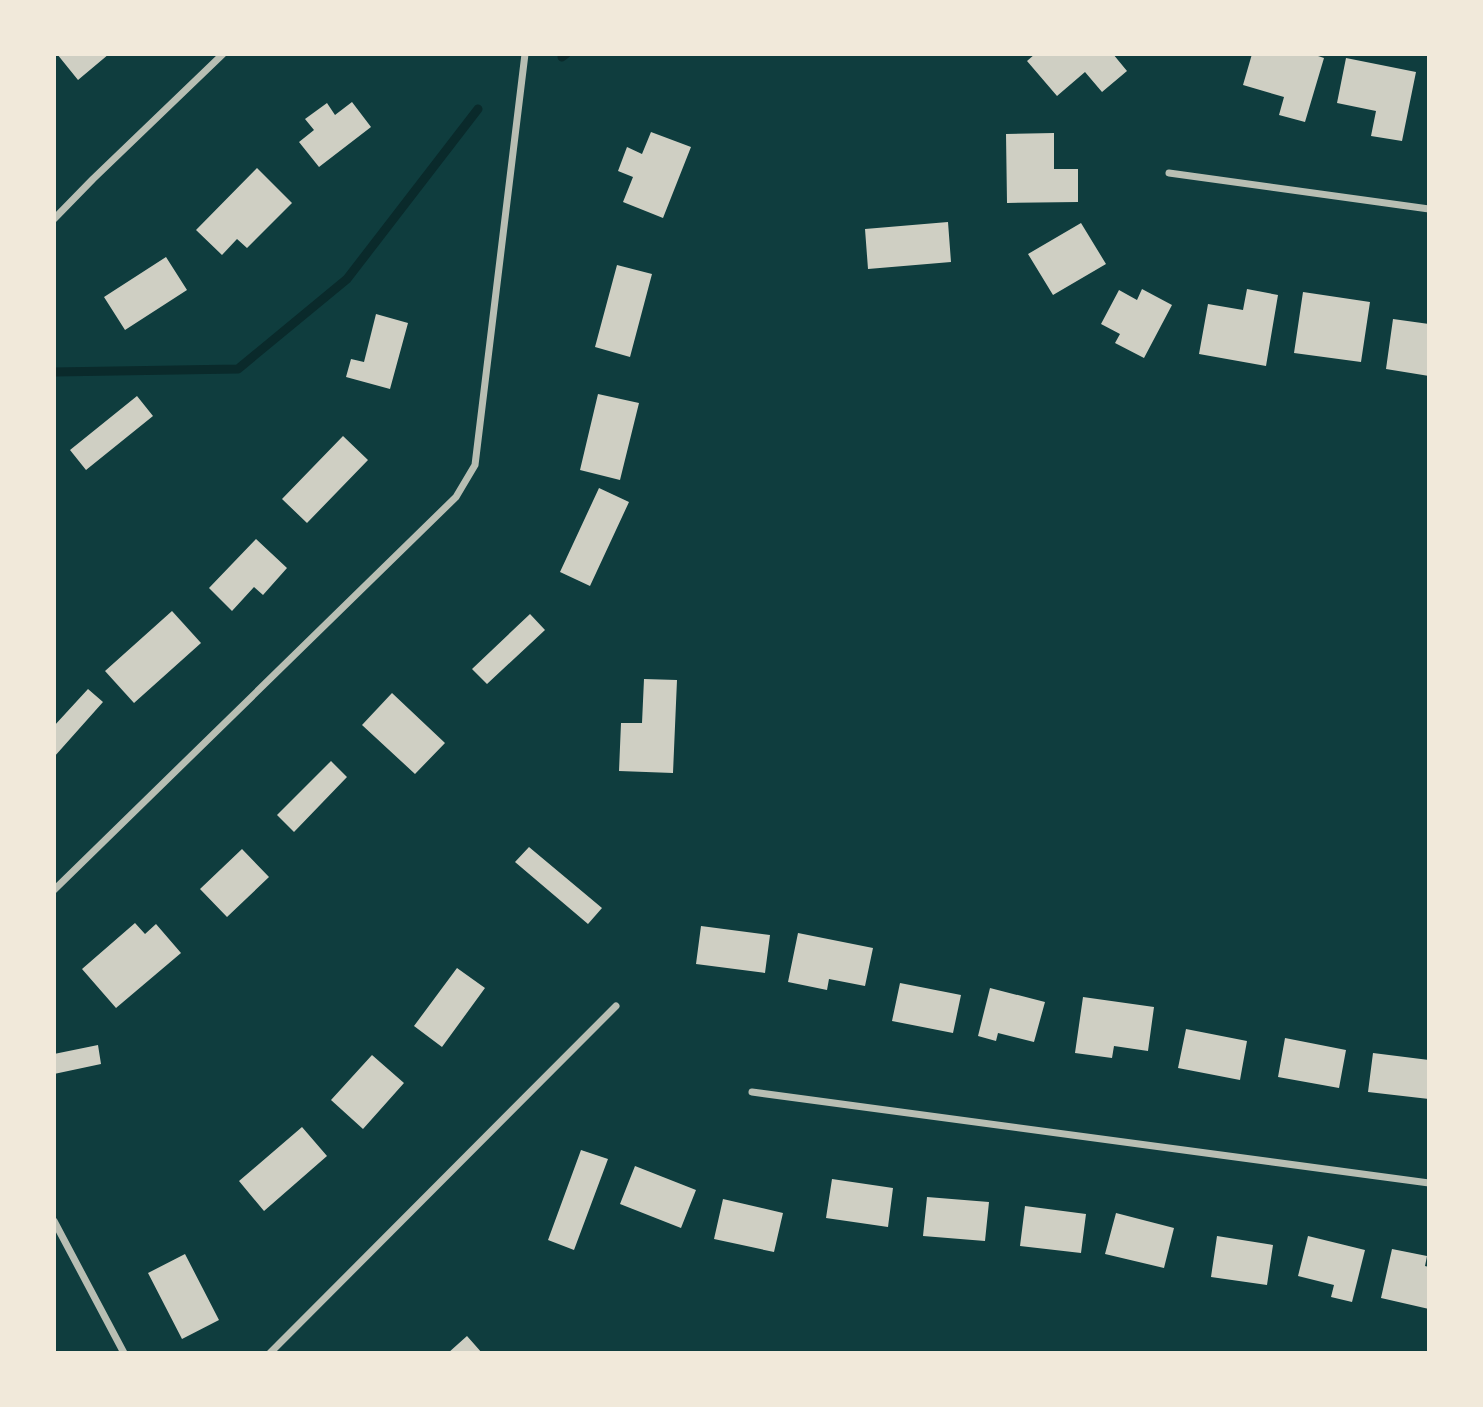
<svg xmlns="http://www.w3.org/2000/svg" width="1483" height="1407" viewBox="0 0 1483 1407" font-family="'Work Sans',sans-serif">
  <rect width="100%" height="100%" fill="#0f3d3e"/>
  <g fill="none" stroke-linecap="round" stroke-linejoin="round">
    <path stroke="#0a2a2b" stroke-width="9" d="M562,57L566,54
      M54,372L238,369L347,279L478,109"/>
  </g>
  <path fill="#cfcfc3" d="M57,54H109L78,80Z
    M1035,54H1113L1127,71L1102,92L1085,72L1057,96L1027,61Z
    M1252,54H1312L1324,58L1305,122L1279,115L1284,97L1243,85Z
    M1346,58L1416,72L1402,141L1371,136L1376,111L1337,103Z
    M352,102L371,127L319,167L299,142L314,130L305,119L327,103L335,115Z
    M651,132L691,147L663,218L623,202L633,177L618,171L627,147L642,154Z
    M1054,133V169H1078V202L1007,203L1006,134Z
    M257,168L292,203L247,248L237,239L222,255L196,230Z
    M948,222L951,262L868,269L865,229Z
    M1081,223L1106,264L1053,295L1028,254Z
    M166,257L187,290L125,330L104,297Z
    M617,265L652,274L630,357L595,347Z
    M1142,289L1172,305L1144,358L1115,343L1120,334L1101,324L1119,290L1137,300Z
    M1247,289L1278,295L1266,366L1199,354L1208,304L1243,310Z
    M1303,292L1370,302L1361,362L1294,353Z
    M376,314L408,323L390,389L346,377L351,359L364,362Z
    M1393,319L1429,324V376L1386,369Z
    M598,394L639,403L620,480L580,470Z
    M137,396L153,416L86,470L70,450Z
    M343,436L368,460L307,523L282,499Z
    M599,488L629,502L590,586L560,572Z
    M256,539L287,568L263,595L254,587L232,611L209,588Z
    M172,611L201,643L134,703L105,671Z
    M530,614L545,630L487,684L472,669Z
    M644,679L677,680L673,773L619,771L621,723H642Z
    M88,689L103,702L54,757V726Z
    M392,693L445,743L415,774L362,725Z
    M331,761L347,777L294,832L277,815Z
    M529,847L602,908L588,924L515,862Z
    M242,849L269,877L227,917L200,889Z
    M135,923L145,934L156,924L181,953L116,1008L82,969Z
    M701,926L770,935L765,973L696,964Z
    M798,933L873,948L865,986L829,979L827,990L788,982Z
    M457,968L485,988L442,1047L414,1026Z
    M900,983L961,995L953,1033L892,1021Z
    M990,988L1045,1002L1034,1042L998,1033L996,1041L978,1036Z
    M1083,997L1154,1007L1148,1051L1114,1046L1112,1058L1075,1053Z
    M1186,1029L1247,1041L1240,1080L1178,1068Z
    M1285,1038L1346,1050L1339,1088L1278,1077Z
    M98,1045L101,1064L54,1074V1054Z
    M1373,1053L1429,1060V1099L1368,1092Z
    M372,1055L404,1083L363,1129L331,1100Z
    M302,1127L327,1156L264,1211L239,1181Z
    M581,1150L608,1159L574,1250L548,1240Z
    M635,1166L696,1190L681,1228L620,1204Z
    M832,1179L893,1188L888,1227L826,1218Z
    M927,1197L989,1202L985,1241L923,1236Z
    M723,1199L783,1213L774,1252L714,1239Z
    M1025,1206L1086,1214L1081,1253L1020,1246Z
    M1116,1213L1174,1228L1164,1268L1105,1254Z
    M1217,1236L1273,1245L1267,1285L1211,1277Z
    M1308,1236L1365,1250L1352,1302L1331,1297L1334,1285L1298,1276Z
    M1392,1249L1427,1256L1425,1266L1429,1267V1309L1381,1298Z
    M185,1254L219,1320L182,1339L148,1273Z
    M467,1336L482,1353H448Z"/>
  <g fill="none" stroke-linecap="round" stroke-linejoin="round">
    <path stroke="#b8beb3" stroke-width="7" d="M1169,173L1429,209
      M54,219L93,179L223,54
      M54,890L456,497L475,465L525,54
      M752,1092L1429,1183
      M54,1221L124,1353
      M270,1353L616,1006"/>
  </g>
  <rect width="1483" height="1407" fill="none" stroke="#f1e9da" stroke-width="112"/>
</svg>
